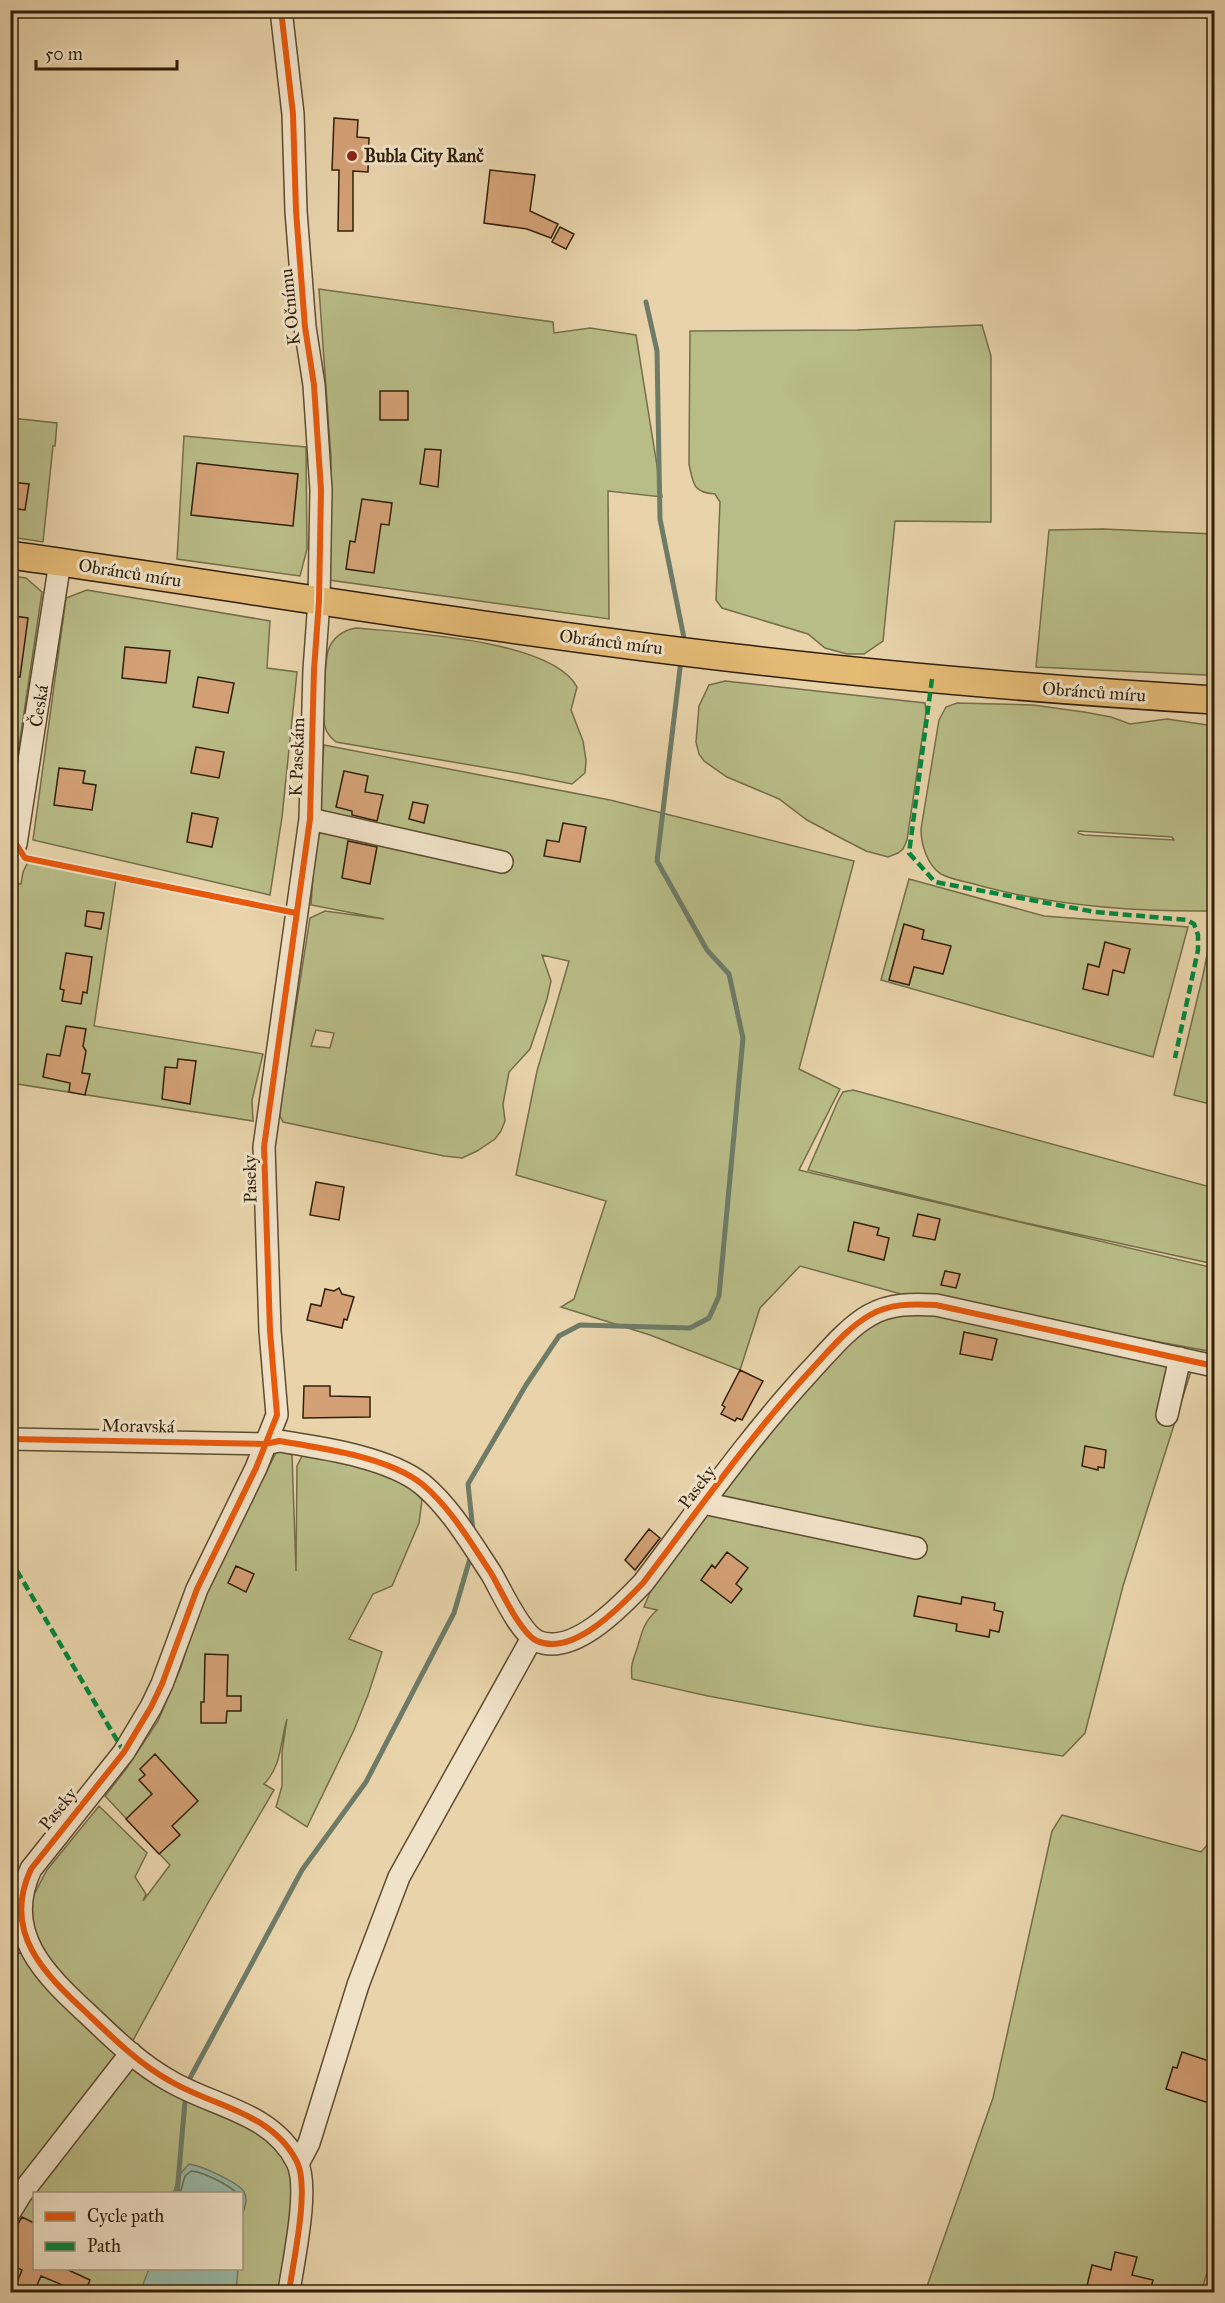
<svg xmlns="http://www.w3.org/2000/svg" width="1225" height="2303" viewBox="0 0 1225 2303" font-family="'IM FELL Great Primer',serif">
  <rect width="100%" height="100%" fill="#e8d3aa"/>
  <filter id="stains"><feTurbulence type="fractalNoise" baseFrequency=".00333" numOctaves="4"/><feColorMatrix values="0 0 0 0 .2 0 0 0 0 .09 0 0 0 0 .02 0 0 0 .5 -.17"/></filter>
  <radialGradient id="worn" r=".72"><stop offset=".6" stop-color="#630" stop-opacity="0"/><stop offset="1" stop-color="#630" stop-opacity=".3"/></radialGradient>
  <path fill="#b8bc87" stroke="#746e48" stroke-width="1.5" fill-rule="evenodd" d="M319,289L553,322L554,333L590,328L636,335L662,497L608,491L609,619L329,580L331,458Z
    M982,325L991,356V522L895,521L883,641L864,654H847L825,648L808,634L722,608L716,600L720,502L715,494C693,493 693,483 689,464L690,331L857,330Z
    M11,418L57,423L55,446H53L43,542L11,537Z
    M184,436L306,447L307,549L300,576L177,559Z
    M1103,529L1214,534V673L1206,675L1036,667L1049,530Z
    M11,576L26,578L42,592L11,800Z
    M87,590L270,621L267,668L297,672L282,817L270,895L33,840L66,598Z
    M356,628C406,633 551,639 577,687L571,710L583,741L586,760L585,773L572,784L517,773L336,742C331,738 327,734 325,727C322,717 325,663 328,651C332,638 343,630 356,628Z
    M725,681L925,703L926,712L907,840L903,849L898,853L888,857L866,851L837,836L807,820L779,799L727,777L704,761L699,754L696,742L699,706L709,685Z
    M957,703L1033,705L1084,712L1111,717L1130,724L1167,719L1214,726V809L1209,810V820H1214V911C1137,912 1056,906 981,886C968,882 952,880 941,874C927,865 921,844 921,829L939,720L946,707ZM1079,831L1172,837L1174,840L1084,835L1078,833Z
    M324,745L610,800L854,861L799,1069L840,1089L799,1170L1214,1268V1352L908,1296L800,1266L760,1308L740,1370L650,1335L561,1307L574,1299L606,1201L516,1175L537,1071L569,961L542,955L551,981L547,999L530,1049L509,1072L503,1104L505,1121L501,1131L495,1139L477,1151L462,1158L444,1156L283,1122L279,1114L310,918L325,911L384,919L311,905L316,832L377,843L318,818ZM316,1030L334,1033L330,1048L311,1046Z
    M28,862L116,879L94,1026L263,1054L252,1100L253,1121L11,1083L10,883L21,884L23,872Z
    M909,879L1044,916L1188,927L1153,1057L881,980Z
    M1214,920V1105L1174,1095L1203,975Z
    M853,1090L1214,1188V1264L1013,1220L808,1170L838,1101L843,1092Z
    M916,1311L1193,1365L1123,1586L1085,1733L1063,1756L865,1725L708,1696L632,1679C630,1659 635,1659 639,1642C643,1628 646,1620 657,1610L644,1607L653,1585L715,1499L839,1349L878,1321Z
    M278,1449L292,1455L296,1571L297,1466L302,1456C344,1461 395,1465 422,1500L419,1523L392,1586L373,1594L349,1639L382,1652L368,1695L354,1730L307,1827L276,1807L282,1786V1752L287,1719C280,1742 282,1766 264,1784L274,1790L209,1901L131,2044L74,1994L32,1934L29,1904L47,1870L99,1806L147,1853L135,1877L146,1894L143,1901L170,1865L105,1796L126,1769L158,1721L181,1667L205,1590Z
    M1062,1815L1201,1852L1209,1843L1214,1844V2251L1201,2292H925L993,2098L1052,1831Z
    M21,1952L31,1969L76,2017L260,2132C270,2142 285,2154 289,2168C297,2193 284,2263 281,2292H11L10,1958ZM34,2194H242V2268H34Z"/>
  <path fill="#98b8a6" stroke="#6e7b67" stroke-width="1.5" d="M189,2164C202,2166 210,2171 221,2176C240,2186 253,2190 242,2215V2194L173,2193L180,2174Z
    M149,2269H238L236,2292H140Z"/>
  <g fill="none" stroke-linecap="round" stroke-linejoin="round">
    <path stroke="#646c57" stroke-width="1.5" d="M180,2194L185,2176L191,2171C204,2172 229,2185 238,2194"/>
    <path stroke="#6e7b67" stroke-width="5" d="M646,302L657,351L660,519L684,638L683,645
      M473,1531L468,1484L526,1385L559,1336L580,1325L690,1328L709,1318L719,1296L743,1038L729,974L707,950L657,861L681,660
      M190,2078L302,1870L366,1782L454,1613L471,1555
      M177,2194L185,2101"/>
  </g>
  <path fill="#d4a176" stroke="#301f08" stroke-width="1.5" d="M334,118L358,120L357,137L369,138L368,172L353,171V231H338L339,170H332Z
    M490,170L535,175L530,211L558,224L551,238L527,229L484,223Z
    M560,227L574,234L566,249L552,242Z
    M380,391H408V420H380Z
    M425,449L441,450L438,487L420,484Z
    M197,463L298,474L293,526L191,515Z
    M10,482L29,484L25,510L10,508Z
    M362,499L392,503L389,525L381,524L374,573L346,569L350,541L355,542Z
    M14,616L28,618L20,677H10V620H13Z
    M125,647L170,651L166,683L122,678Z
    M198,677L234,683L228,713L193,707Z
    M196,747L224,752L219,778L191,773Z
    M59,768L85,771L83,783L96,785L92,810L54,805Z
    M344,771L368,776L365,792L383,795L377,821L352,815V811L336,807Z
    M413,802L428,805L424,823L409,819Z
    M192,813L218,818L212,847L187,842Z
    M563,823L586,827L580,862L544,856L547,840L559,842Z
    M348,841L377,847L370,884L342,878Z
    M87,911L104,913L101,929L85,926Z
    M904,924L924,930L922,939L951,946L943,974L914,967L909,985L889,980Z
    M1105,942L1130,949L1124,973L1113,970L1108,995L1083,989L1088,964L1099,967Z
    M66,953L92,957L87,993L83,992L81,1004L62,1001L64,990L60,989Z
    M66,1026L86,1029L83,1046L86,1051L82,1073L90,1074L85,1095L69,1092L70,1083L43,1077L47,1054L60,1056Z
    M178,1059L196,1061L190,1104L162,1099L165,1067L177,1068Z
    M316,1182L344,1187L339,1220L310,1215Z
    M918,1214L940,1219L935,1240L913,1236Z
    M854,1222L879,1228L877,1235L889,1238L884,1260L848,1251Z
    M945,1271L960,1274L956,1288L941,1285Z
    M339,1288L342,1294L354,1297L347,1320L344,1319L342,1328L307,1320L311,1304L321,1306L325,1289L334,1291Z
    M964,1332L997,1339L992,1360L960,1354Z
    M740,1370L763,1381L742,1420L737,1418L735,1421L721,1414L725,1407L722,1405Z
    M304,1386H330V1396L370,1397V1417L303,1418Z
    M1085,1446L1106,1450L1104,1468L1098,1467V1470L1082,1466Z
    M649,1529L660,1538L635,1570L625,1560Z
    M727,1552L748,1568L736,1584L742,1589L731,1603L701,1580L712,1565L715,1568Z
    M236,1566L254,1574L246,1592L228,1583Z
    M918,1596L961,1604L962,1597L995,1603L994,1610L1003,1612L999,1632L990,1630L989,1637L956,1631L957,1624L914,1616Z
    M205,1654L228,1655L227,1696H241V1711H227L226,1723H201V1702H204Z
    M155,1754L198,1801L172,1826L180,1835L159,1854L126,1819L152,1794L139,1780L145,1775L140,1769Z
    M1182,2052L1215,2063V2105L1166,2089L1173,2067L1177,2068Z
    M22,2217L34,2223V2268H64L90,2280L85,2292H79L41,2276L34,2292H13L22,2270L10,2264V2238Z
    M1115,2252L1137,2257L1132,2275L1153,2280L1150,2292H1112L1087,2286L1092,2265L1111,2270Z"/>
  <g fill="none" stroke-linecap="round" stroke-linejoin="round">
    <defs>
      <path id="minor" d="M281,10L293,114L296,211L305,327L314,385L321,490L319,601L314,670L310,819L264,1147L270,1331L277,1415L256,1468L197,1589L162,1684L151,1707L124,1752L31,1869C0,1935 48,1977 92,2018C116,2041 141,2065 170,2081C214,2107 272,2112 297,2162C310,2188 293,2262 289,2292
        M310,819L502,862
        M10,843L16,844L60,562
        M1167,1415L1180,1358
        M10,1439L265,1444L279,1441C322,1448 388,1457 422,1484C450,1507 471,1543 491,1573C501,1590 520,1633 537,1641C573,1657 621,1606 643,1583C697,1512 749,1437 810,1371C828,1352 847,1328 870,1315C891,1303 913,1304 936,1305L1214,1366
        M703,1503L916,1548
        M298,2164L309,2143L358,1985L399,1877L532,1638
        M10,2212L21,2194L131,2053"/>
      <path id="major" d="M10,555C252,589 493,630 735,658C894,677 1054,690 1214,700"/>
    </defs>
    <use href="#minor" stroke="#5e4c30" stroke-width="24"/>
    <use href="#major" stroke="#301f08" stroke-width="30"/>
    <use href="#minor" stroke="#f0e2c8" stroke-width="21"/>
    <use href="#major" stroke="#e4ba75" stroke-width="27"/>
    <path stroke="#00873e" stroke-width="4.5" stroke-dasharray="9 4.5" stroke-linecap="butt" d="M932,679L909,853L935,882L1095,912L1187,920L1194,924L1198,935V950L1175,1058
      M10,1559L124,1752
      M10,1894L20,1907"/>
    <defs>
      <path id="cycleway" d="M281,10L293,114L296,211L305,327L314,385L321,490L319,601L314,670L310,819L264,1147L270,1331L277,1415L256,1468L197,1589L162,1684L151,1707L124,1752L31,1869C0,1935 48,1977 92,2018C116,2041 141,2065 170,2081C214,2107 272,2112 297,2162C310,2188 293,2262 289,2292
        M10,843L16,844L25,858L296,913
        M10,1439L265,1444L279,1441C322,1448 388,1457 422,1484C450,1507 471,1543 491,1573C501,1590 520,1633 537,1641C573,1657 621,1606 643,1583C697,1512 749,1437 810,1371C828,1352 847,1328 870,1315C891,1303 913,1304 936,1305L1214,1366"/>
    </defs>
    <use href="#cycleway" stroke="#f0e2c8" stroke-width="10"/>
    <use href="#cycleway" stroke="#e8590c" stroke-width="6"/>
  </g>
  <circle fill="#8f2418" stroke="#f0e2c8" stroke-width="2" cx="352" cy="156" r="6"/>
  <g text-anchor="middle" stroke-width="6" stroke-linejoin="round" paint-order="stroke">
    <g font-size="18" font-weight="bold" fill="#301f08" stroke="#f0e2c8" text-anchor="start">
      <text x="364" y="162">Bubla City Ranč</text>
    </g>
    <g font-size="18" fill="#301f08" stroke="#f0e2c8">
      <text transform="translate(290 307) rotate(-96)" y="6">K Očnímu</text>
      <text transform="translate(130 573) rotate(9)" y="6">Obránců míru</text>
      <text transform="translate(611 642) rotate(7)" y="6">Obránců míru</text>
      <text transform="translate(1094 692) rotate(4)" y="6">Obránců míru</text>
      <text transform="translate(39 706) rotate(-81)" y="6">Česká</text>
      <text transform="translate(297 757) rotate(-88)" y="6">K Pasekám</text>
      <text transform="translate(250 1179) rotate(-91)" y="6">Paseky</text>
      <text transform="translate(138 1426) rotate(1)" y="6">Moravská</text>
      <text transform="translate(697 1487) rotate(-53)" y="6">Paseky</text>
      <text transform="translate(58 1809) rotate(-51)" y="6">Paseky</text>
    </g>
  </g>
  <rect width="1225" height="2303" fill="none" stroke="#e8d3aa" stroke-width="36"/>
  <rect x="12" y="12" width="1201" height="2279" fill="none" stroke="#301f08" stroke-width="3"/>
  <rect x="18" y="18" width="1189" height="2267" fill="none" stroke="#301f08" stroke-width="1.5"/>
  <rect x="33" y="2192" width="210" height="78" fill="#f0e2c8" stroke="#a3947b" stroke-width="1.5"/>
  <rect x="45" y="2212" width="30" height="9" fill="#e8590c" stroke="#a3947b" stroke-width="1.5"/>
  <text x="87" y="2222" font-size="18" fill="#301f08">Cycle path</text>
  <rect x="45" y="2242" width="30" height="9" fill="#00873e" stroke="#a3947b" stroke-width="1.5"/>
  <text x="87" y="2252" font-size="18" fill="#301f08">Path</text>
  <path d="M36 60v9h141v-9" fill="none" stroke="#301f08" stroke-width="3"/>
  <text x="45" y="60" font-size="18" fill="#301f08" stroke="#f0e2c8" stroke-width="4.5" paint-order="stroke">50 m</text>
  <rect width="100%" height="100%" filter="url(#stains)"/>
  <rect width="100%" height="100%" fill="url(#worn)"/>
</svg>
